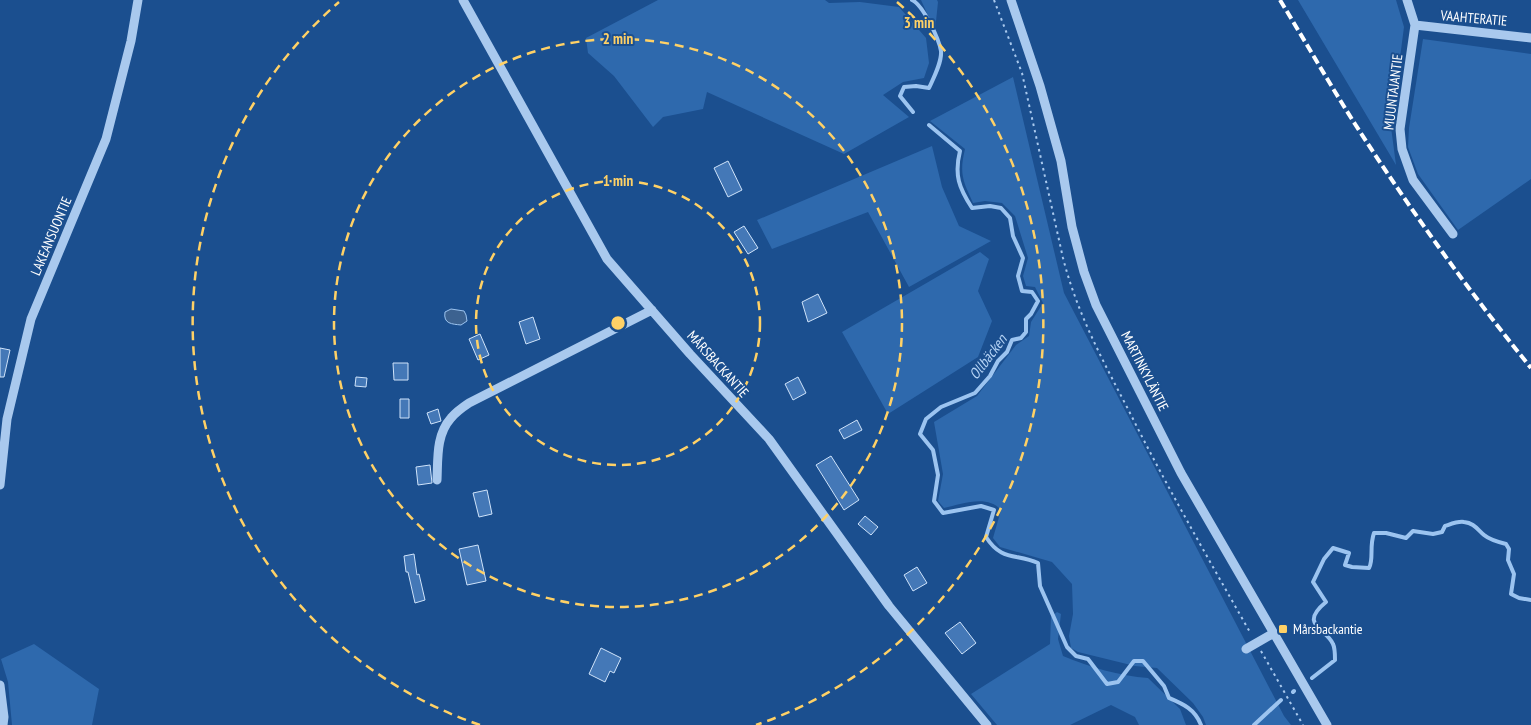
<svg xmlns="http://www.w3.org/2000/svg" width="1531" height="725" viewBox="0 0 1531 725" font-family="'PT Sans Narrow',sans-serif">
  <rect width="100%" height="100%" fill="#1b4f8f"/>
  <path fill="#2e69ad" d="M658,0H825L829,3L860,2L899,7L926,38L929,63L924,78L903,82L883,95L909,117L844,154L707,92L703,109L663,117L653,127L614,76L588,53L586,38Z
    M921,0H937L938,2L935,31Z
    M1298,0H1396L1404,27L1391,127L1396,165Z
    M1423,39L1531,54V179L1458,230L1418,174L1408,147L1409,128Z
    M1013,77L1064,293L1284,716L1291,725H1206L1203,717L1193,703L1157,668L1135,666L1078,652L1071,648L1069,636L1073,614L1072,584L1052,562L1000,547L993,538L1001,510C987,494 962,504 944,508L938,501L943,474L934,422L977,396L1016,345L1029,336L1031,322L1043,303L1035,287L1026,286L1023,276L1028,258L1015,216L1002,203L985,201L973,203C963,181 959,174 965,149L930,121Z
    M932,146L942,187L959,226L991,241L909,287L868,212L772,249L757,220Z
    M980,252L989,259L978,291L992,321L978,357L888,414L842,332Z
    M1057,612L1061,614L1058,639L1063,656C1089,667 1120,676 1148,678L1180,709L1186,725H1139L1135,717L1111,705L1070,725H997L971,694L1050,644L1051,617Z
    M34,644L99,689L92,725H12L8,682L1,659Z"/>
  <path fill="#3c6290" stroke="#9cc4f0" d="M451,309L464,311L466,315L467,321L461,325C452,324 443,324 445,312Z"/>
  <g fill="none" stroke-linecap="round" stroke-linejoin="round">
    <path stroke="#9cc4f0" stroke-width="4" d="M912,0C923,5 939,39 941,51C942,62 934,77 929,88L916,86L904,87L900,96L913,112
      M929,125L960,151C954,175 959,188 972,208L990,206L1001,208L1010,218L1013,236L1023,258L1018,276L1022,291L1032,292L1038,301L1031,314L1026,319V332L1021,338L1012,340L1007,352L998,361L990,376L975,393L941,407L926,419L920,434L933,450L938,475L934,501L943,513L981,506L994,510L986,537C1002,562 1016,553 1038,563L1040,586L1067,647L1076,656L1088,659L1107,684L1118,682L1134,661H1143L1164,686L1169,698C1183,704 1195,709 1201,725
      M1312,678L1335,660C1335,654 1335,648 1333,644C1326,628 1298,625 1326,602L1313,582L1324,559L1333,548L1349,553L1345,565L1352,567L1369,568C1374,559 1369,547 1374,533H1386L1406,538L1413,531L1433,534L1442,532L1445,526C1451,524 1458,521 1464,522C1474,523 1477,529 1484,535C1490,540 1498,542 1506,544L1509,549L1508,560L1514,574L1511,594L1519,598L1531,600
      M1293,692L1294,691
      M1254,725L1281,700"/>
  </g>
  <path fill="#4478b7" stroke="#cfe3fa" d="M728,161L742,190L728,197L714,168Z
    M744,226L758,248L748,254L734,232Z
    M818,294L827,313L808,322L802,302Z
    M533,317L540,339L526,344L519,322Z
    M480,334L489,355L478,360L469,339Z
    M0,348L10,350L4,377H0Z
    M393,363H408V380H394Z
    M356,377L367,378L366,387L355,386Z
    M798,377L806,393L793,400L785,384Z
    M400,399H409V418H400Z
    M438,409L441,421L431,424L427,413Z
    M857,420L862,430L844,439L839,430Z
    M831,456L859,500L844,510L816,465Z
    M430,465L432,483L418,485L416,467Z
    M487,490L492,514L479,517L473,493Z
    M865,516L878,527L871,535L858,524Z
    M478,545L486,581L467,585L459,549Z
    M414,554L417,575L419,574L425,600L415,603L408,572H406L404,556Z
    M917,567L927,583L913,591L904,575Z
    M960,622L976,643L962,654L945,633Z
    M601,648L621,658L614,673L610,671L605,682L589,674Z"/>
  <g fill="none" stroke-linecap="round" stroke-linejoin="round">
    <path stroke="#a9c9ee" stroke-width="2" stroke-dasharray="2.5 4" stroke-linecap="butt" d="M994,0L1022,73L1063,258C1077,313 1103,361 1129,411C1167,487 1209,560 1251,634
      M1261,651L1303,725"/>
    <path stroke="#a9c9ee" stroke-width="9" d="M463,0L607,259L690,354L769,439L889,606L987,725
      M1011,0L1040,86L1061,161L1072,227L1084,272L1096,305L1181,473L1327,725
      M1407,0L1415,25L1400,129L1402,149L1413,180L1453,234
      M1415,25L1531,38
      M437,480C438,458 436,435 451,418C456,412 463,407 469,403L652,310
      M0,485L7,419L31,319L106,139L131,41L138,0
      M1246,649L1274,633
      M0,685L4,717L3,725"/>
    <path stroke="#fff" stroke-width="4" stroke-dasharray="9 4" stroke-linecap="butt" d="M1280,0C1305,41 1329,83 1355,124C1409,208 1468,290 1531,368"/>
  </g>
  <g fill="none" stroke="#ffd166" stroke-width="2.5" stroke-dasharray="9 6">
    <circle cx="618" cy="323" r="142"/>
    <circle cx="618" cy="323" r="284"/>
    <path d="M480 725A425 425 0 0 1 339 2M897 2A425 425 0 0 1 756 725"/>
  </g>
  <rect fill="#ffd166" stroke="#1b4f8f" stroke-width="2" x="1278" y="624" width="10" height="10" rx="2.5"/>
  <g text-anchor="middle" stroke-width="4" stroke-linejoin="round" paint-order="stroke">
    <g font-size="14" fill="#fff" stroke="#1b4f8f">
      <text transform="translate(1474 18) rotate(5)" y="5">VAAHTERATIE</text>
      <text transform="translate(1393 92) rotate(-83)" y="5">MUUNTAJANTIE</text>
      <text transform="translate(51 236) rotate(-67)" y="5">LAKEANSUONTIE</text>
      <text transform="translate(718 364) rotate(48)" y="5">MÅRSBACKANTIE</text>
      <text transform="translate(1145 371) rotate(63)" y="5">MARTINKYLÄNTIE</text>
    </g>
    <g font-size="14" fill="#fff" stroke="#1b4f8f" text-anchor="start">
      <text x="1293" y="634">Mårsbackantie</text>
    </g>
    <g font-size="15" font-style="italic" fill="#b5d3f5" stroke="#1b4f8f">
      <text transform="translate(988 357) rotate(-53)" y="5">Ollbäcken</text>
    </g>
  </g>
  <circle cx="618" cy="323" r="8" fill="#ffd166" stroke="#1b4f8f" stroke-width="2.5"/>
  <g font-size="15" text-anchor="middle" font-weight="bold" fill="#ffd166" stroke="#1b4f8f" stroke-width="4" stroke-linejoin="round" paint-order="stroke">
    <text x="919" y="28">3 min</text>
    <text x="618" y="44">2 min</text>
    <text x="618" y="186">1 min</text>
  </g>
</svg>
